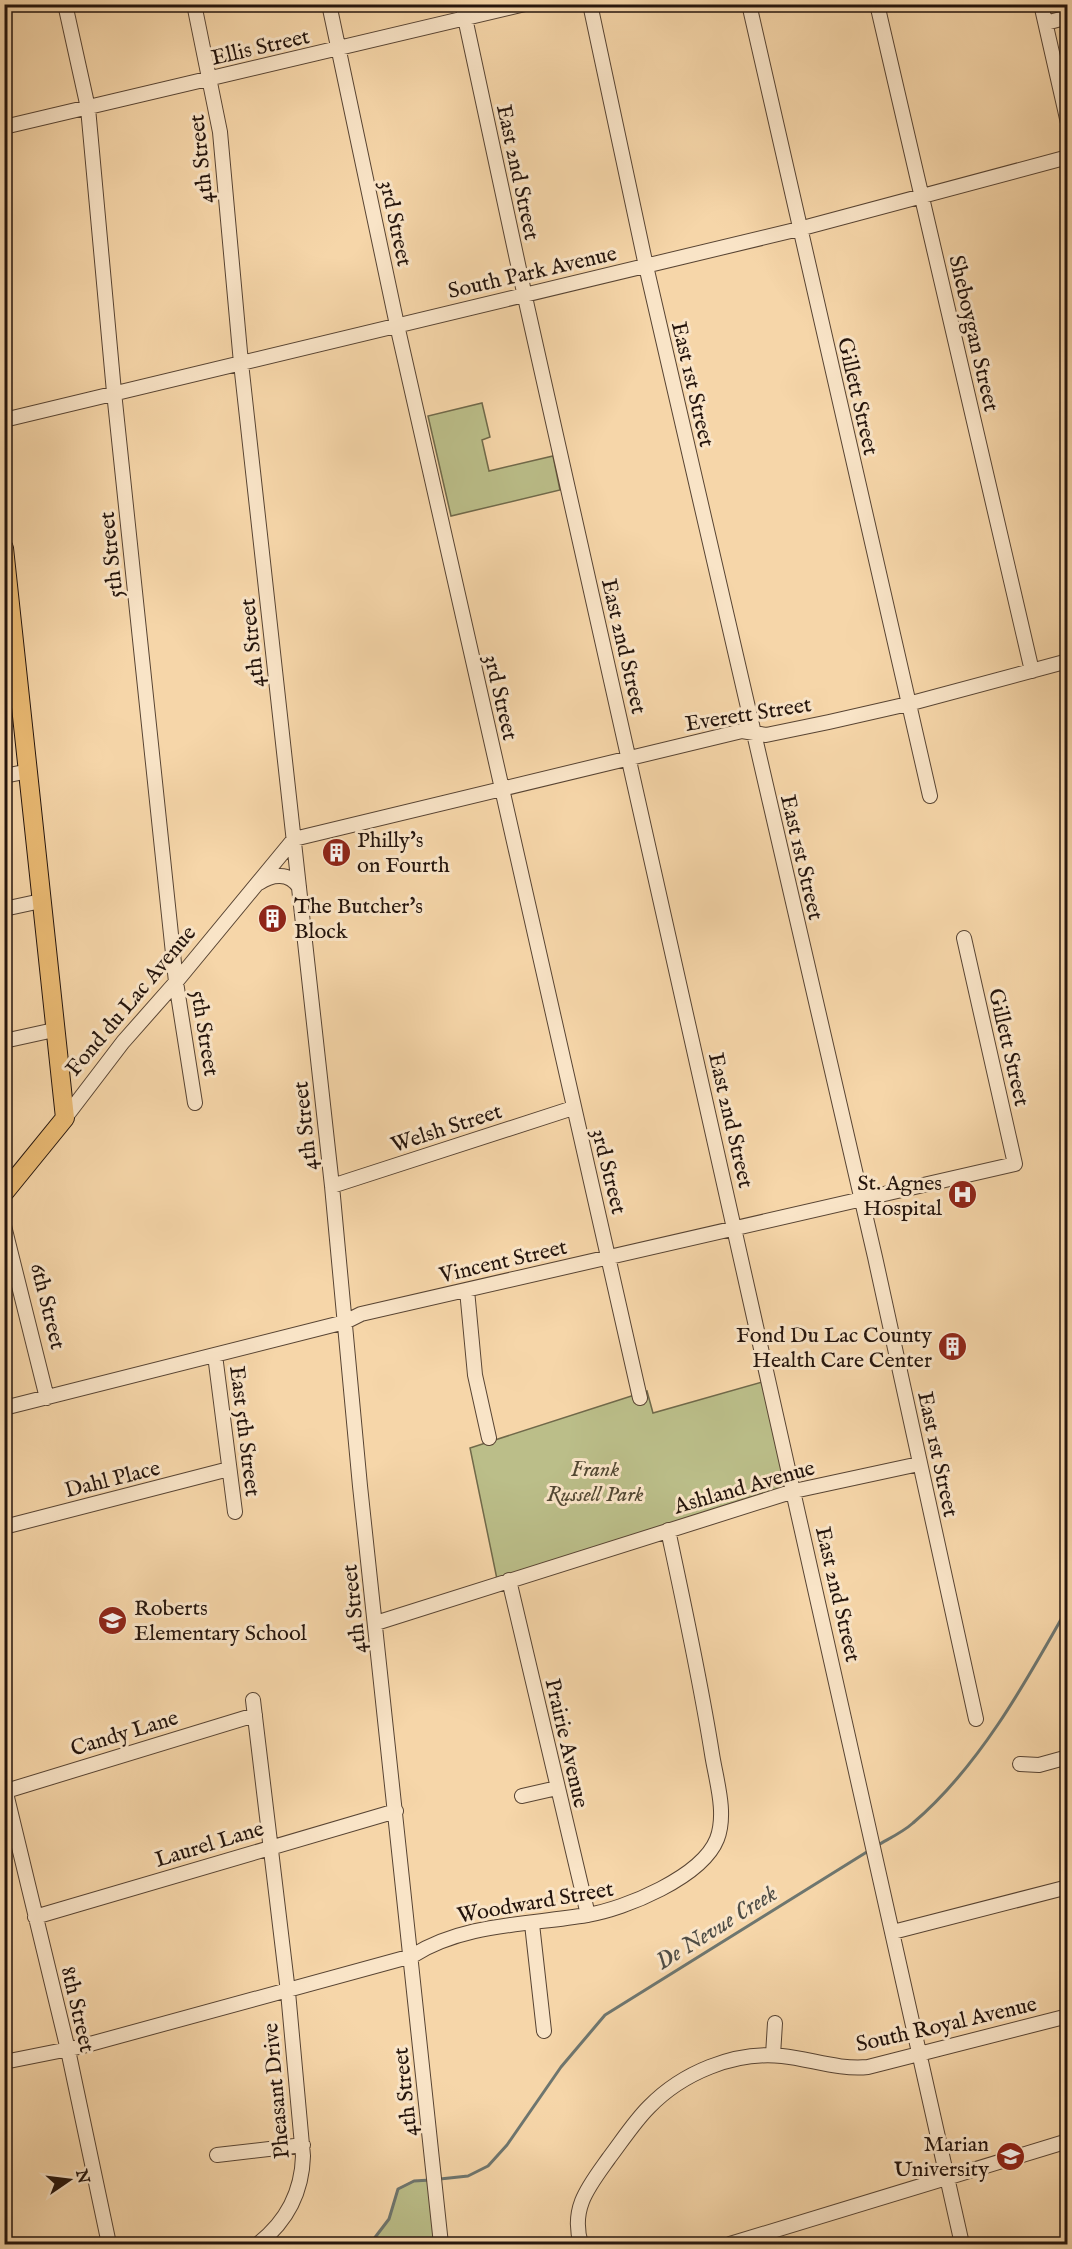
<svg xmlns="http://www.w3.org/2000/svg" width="1072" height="2249" viewBox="0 0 1072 2249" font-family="'IM FELL English',serif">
  <rect width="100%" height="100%" fill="#f6d6a9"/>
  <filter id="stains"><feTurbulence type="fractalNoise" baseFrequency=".00333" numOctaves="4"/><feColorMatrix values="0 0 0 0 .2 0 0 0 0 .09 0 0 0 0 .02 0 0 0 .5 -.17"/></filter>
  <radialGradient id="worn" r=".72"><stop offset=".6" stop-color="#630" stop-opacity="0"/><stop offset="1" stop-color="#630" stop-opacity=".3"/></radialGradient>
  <path fill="#bbbe89" stroke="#70694a" stroke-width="1.5" d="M482,403L490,437L482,440L489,471L553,456L560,490L451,516L428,416Z
    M769,1380L794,1491L498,1584L470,1448L647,1391L653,1413Z
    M434,2180L441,2244H370L389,2219L398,2189L414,2181Z"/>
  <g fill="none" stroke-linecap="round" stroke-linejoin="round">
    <path stroke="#6e766f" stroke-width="3" d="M878,1845C890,1838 903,1832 913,1823C979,1767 1026,1682 1068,1607
      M440,2179L468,2176L488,2166L507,2145L561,2067L605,2015L870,1850
      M370,2244L389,2219L398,2189L414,2181L430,2180"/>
    <defs>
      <path id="minor" d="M65,4L88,108L114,392L176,982L195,1103
        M194,4L220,132L241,363L332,1186L360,1486L441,2244
        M329,4L397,325L640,1398
        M462,4L527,306L962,2244
        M590,4L646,266L875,1257L976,1719
        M749,4L930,796
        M877,4L1032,671
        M1041,4L1068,123
        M1046,23L1068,17
        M4,127L525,4
        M4,420L799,229L1068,157
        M4,776L29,771
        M259,883C272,874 289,872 299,887
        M4,909L41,901
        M4,1041L54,1030
        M65,1118L123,1042L176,982L294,839L742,731L766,735L829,722L908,704L1068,661
        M332,1186L573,1108
        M4,1226L47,1398
        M467,1290L475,1375L489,1438
        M215,1355L235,1512
        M4,1408L345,1322L361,1314L1015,1164L964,938
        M4,1527L229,1469
        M509,1580L588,1915
        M376,1623L794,1491L919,1464
        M253,1700L288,1992L303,2156C302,2192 286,2222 258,2244
        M1020,1764L1039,1765L1068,1757
        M4,1785L68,2050L109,2244
        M6,1791L255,1715
        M522,1796L557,1788
        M35,1917L396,1811
        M532,1924L544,2031
        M893,1932L1068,1887
        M773,2055L775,2023
        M4,2062L79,2047L412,1956C464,1923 528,1925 587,1915C625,1909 702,1877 717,1839C727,1813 716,1780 712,1754C700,1678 684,1605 668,1530
        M217,2155L303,2145
        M581,2244C570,2208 589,2186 609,2158C622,2141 634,2122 649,2107C682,2073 734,2051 782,2056C811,2059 839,2070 868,2067L1068,2016
        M730,2244L1068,2141"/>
      <path id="major" d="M4,548L65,1118L4,1193"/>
    </defs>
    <use href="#minor" stroke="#584433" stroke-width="16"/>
    <use href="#major" stroke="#24140c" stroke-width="20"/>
    <use href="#minor" stroke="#f9e4c7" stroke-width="14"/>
    <use href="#major" stroke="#ebbb74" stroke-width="18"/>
  </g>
  <defs>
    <symbol id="building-disc" viewBox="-11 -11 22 22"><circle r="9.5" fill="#8f2418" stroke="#f9e4c7"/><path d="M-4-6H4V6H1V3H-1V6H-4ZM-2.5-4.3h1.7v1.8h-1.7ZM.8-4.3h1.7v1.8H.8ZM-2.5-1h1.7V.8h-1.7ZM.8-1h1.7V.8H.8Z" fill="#fff"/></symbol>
    <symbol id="hospital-disc" viewBox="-11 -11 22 22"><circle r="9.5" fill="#8f2418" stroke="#f9e4c7"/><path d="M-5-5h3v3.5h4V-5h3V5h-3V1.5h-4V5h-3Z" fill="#fff"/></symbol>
    <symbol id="school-disc" viewBox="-11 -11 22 22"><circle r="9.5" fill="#8f2418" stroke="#f9e4c7"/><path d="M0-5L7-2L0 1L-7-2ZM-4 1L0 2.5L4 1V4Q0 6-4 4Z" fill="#fff"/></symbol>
    <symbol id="university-disc" viewBox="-11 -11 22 22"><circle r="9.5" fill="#8f2418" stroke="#f9e4c7"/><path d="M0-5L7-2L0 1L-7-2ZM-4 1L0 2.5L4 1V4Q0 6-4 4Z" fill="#fff"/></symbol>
  </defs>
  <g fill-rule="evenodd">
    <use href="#building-disc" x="320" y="836" width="33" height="33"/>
    <use href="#building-disc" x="256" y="902" width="33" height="33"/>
    <use href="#hospital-disc" x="946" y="1178" width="33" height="33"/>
    <use href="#building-disc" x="936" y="1330" width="33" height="33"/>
    <use href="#school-disc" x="96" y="1604" width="33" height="33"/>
    <use href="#university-disc" x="994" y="2140" width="33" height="33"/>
  </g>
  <g text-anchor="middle" stroke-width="6" stroke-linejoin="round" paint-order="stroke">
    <g font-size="22" fill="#24140c" stroke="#f9e4c7">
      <text transform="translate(260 46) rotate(-13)" y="8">Ellis Street</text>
      <text transform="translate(200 159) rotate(-96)" y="8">4th Street</text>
      <text transform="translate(519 172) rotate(78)" y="8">East 2nd Street</text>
      <text transform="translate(397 223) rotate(78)" y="8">3rd Street</text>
      <text transform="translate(532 271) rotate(-13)" y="8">South Park Avenue</text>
      <text transform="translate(975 333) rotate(77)" y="8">Sheboygan Street</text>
      <text transform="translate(694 384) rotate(77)" y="8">East 1st Street</text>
      <text transform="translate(859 396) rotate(77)" y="8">Gillett Street</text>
      <text transform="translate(110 555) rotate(-96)" y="8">5th Street</text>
      <text transform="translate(251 643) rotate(-96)" y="8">4th Street</text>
      <text transform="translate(625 646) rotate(77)" y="8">East 2nd Street</text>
      <text transform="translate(502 697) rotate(77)" y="8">3rd Street</text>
      <text transform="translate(748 713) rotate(-9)" y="8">Everett Street</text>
      <text transform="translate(803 857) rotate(77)" y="8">East 1st Street</text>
      <text transform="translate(130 1000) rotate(-50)" y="8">Fond du Lac Avenue</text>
      <text transform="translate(206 1033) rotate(81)" y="8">5th Street</text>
      <text transform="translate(1010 1047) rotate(77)" y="8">Gillett Street</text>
      <text transform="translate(732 1120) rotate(77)" y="8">East 2nd Street</text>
      <text transform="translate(304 1126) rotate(-96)" y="8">4th Street</text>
      <text transform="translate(446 1127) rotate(-18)" y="8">Welsh Street</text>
      <text transform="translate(610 1171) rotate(76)" y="8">3rd Street</text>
      <text transform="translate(503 1260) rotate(-13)" y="8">Vincent Street</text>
      <text transform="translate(49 1306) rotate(76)" y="8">6th Street</text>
      <text transform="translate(246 1431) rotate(83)" y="8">East 5th Street</text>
      <text transform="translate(939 1454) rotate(78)" y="8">East 1st Street</text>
      <text transform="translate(112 1478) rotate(-14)" y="8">Dahl Place</text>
      <text transform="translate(744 1486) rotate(-16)" y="8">Ashland Avenue</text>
      <text transform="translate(839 1594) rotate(77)" y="8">East 2nd Street</text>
      <text transform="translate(353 1609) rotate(-96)" y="8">4th Street</text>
      <text transform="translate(124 1732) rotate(-17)" y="8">Candy Lane</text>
      <text transform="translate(568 1743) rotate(77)" y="8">Prairie Avenue</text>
      <text transform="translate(209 1843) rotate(-17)" y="8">Laurel Lane</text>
      <text transform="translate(535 1901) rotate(-10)" y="8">Woodward Street</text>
      <text transform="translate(79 2009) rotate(77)" y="8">8th Street</text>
      <text transform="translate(946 2023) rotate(-13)" y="8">South Royal Avenue</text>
      <text transform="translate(275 2091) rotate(-95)" y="8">Pheasant Drive</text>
      <text transform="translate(404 2092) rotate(-96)" y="8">4th Street</text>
    </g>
    <g font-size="22" fill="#24140c" stroke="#f9e4c7" text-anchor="start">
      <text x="357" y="847">Philly's<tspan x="357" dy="25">on Fourth</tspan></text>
      <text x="294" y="913">The Butcher's<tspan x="294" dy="25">Block</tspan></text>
      <text x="942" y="1190" text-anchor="end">St. Agnes<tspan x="942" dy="25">Hospital</tspan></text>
      <text x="932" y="1342" text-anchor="end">Fond Du Lac County<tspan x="932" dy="25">Health Care Center</tspan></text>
      <text x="134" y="1615">Roberts<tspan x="134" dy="25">Elementary School</tspan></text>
      <text x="989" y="2151" text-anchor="end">Marian<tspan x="989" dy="25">University</tspan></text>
    </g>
    <g font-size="22" font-style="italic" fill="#514732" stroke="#f9e4c7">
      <text x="595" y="1476">Frank<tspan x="595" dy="25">Russell Park</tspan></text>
    </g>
    <g font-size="24" font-style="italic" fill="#4f4d46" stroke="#f9e4c7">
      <text transform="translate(716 1927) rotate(-32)" y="8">De Nevue Creek</text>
    </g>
  </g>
  <rect width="1072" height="2249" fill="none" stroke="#f6d6a9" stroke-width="24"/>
  <rect x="6" y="6" width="1060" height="2237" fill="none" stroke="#24140c" stroke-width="3"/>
  <rect x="12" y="12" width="1048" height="2225" fill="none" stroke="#24140c" stroke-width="1.5"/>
  <g transform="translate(69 2180) rotate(76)" stroke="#f9e4c7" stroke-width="4.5" paint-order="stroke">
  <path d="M0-4.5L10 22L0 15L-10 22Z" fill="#24140c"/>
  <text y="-9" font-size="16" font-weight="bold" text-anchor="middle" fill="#24140c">N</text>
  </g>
  <rect width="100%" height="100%" filter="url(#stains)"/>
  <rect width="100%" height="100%" fill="url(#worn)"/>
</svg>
